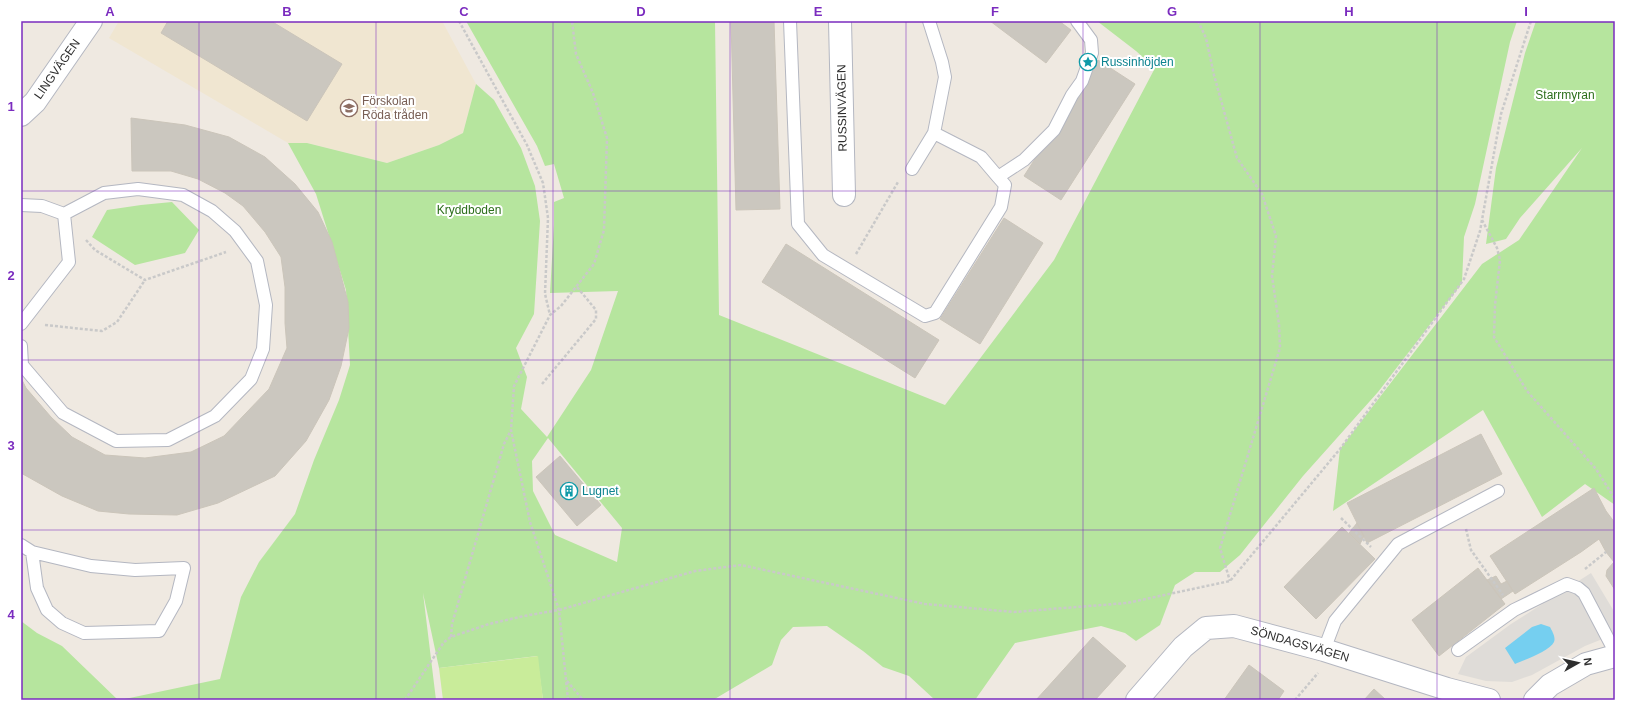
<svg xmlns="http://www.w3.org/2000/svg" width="1636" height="721" viewBox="0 0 1636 721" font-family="Arial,sans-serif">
  <rect width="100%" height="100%" fill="#efe9e1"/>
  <path fill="#f0e6d1" d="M119,21H442L476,84L463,133L439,145L387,163L307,143H288L109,38Z"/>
  <path fill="#b6e59e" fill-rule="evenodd" d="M466,21H715L719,315L945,405L1054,260L1155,68L1136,51L1097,21H1517L1510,42L1475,204L1464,237L1462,283L1378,392L1303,476L1240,555L1220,572H1195L1175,585L1160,625L1136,641L1125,633L1101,626L1015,643L975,700H935L909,676L883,667L863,651L827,626L793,627L781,640L772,665L713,700H543L537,656L439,668L423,593L436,700H120L220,679L241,597L259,562L295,514L314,460L339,400L350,365L346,290L316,194L288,143H307L387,163L439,145L463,133L476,84L494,100L521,148L535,186L540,221L534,314L516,348L527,377L521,409L547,437L591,370L618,291L550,293L554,225V202L564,198L554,164L545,166L537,146ZM548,438L622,528L617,562L555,535L533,491L532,461Z
    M1536,21H1615V505L1585,484L1542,517L1483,410L1333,511L1340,449L1482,264L1519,240L1582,148L1520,218L1506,239L1486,244L1496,168L1525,53Z
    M172,202L199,230L185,253L135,265L92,237L107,210L141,205Z
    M21,621L37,633L62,646L118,700H21Z"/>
  <path fill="#c9ec9a" d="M538,656L543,700H443L439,668Z"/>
  <path fill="#dfdcd8" d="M1591,573L1615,613V634L1585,646L1532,675L1512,682L1486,681L1458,674L1466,657L1511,624Z"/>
  <path fill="#75cff0" d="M1541,624L1550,627C1552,631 1556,637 1554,642C1550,651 1524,660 1515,664L1505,648L1532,627Z"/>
  <path fill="#cbc7bf" stroke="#cbc5ba" d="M168,21H271L342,64L307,121L161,33Z
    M731,21H774L780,209L736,210Z
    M990,21H1059L1071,30L1046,63Z
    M1098,60L1135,84L1061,200L1024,176L1064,114L1082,81Z
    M131,118L185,125L229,137L265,157L295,184L318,212L332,242L348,302L349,328L341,366L329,400L306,441L275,476L218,503L177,515L129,514L98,511L62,496L21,473V378L26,388L51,417L72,437L105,455L145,458L191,452L224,436L269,389L287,348L285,323V287L281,257L265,232L243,206L225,193L198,179L171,171H132Z
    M1004,218L1043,243L980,344L940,319Z
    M786,244L939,340L915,378L762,282Z
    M1481,434L1502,474L1367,543L1347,503Z
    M560,456L601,505L577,526L536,477Z
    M1594,488L1606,511L1615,523V590L1606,576L1607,570L1614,562L1606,552L1599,539L1581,552L1515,594L1490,556Z
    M1357,523L1364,536L1360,544L1349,533Z
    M1342,527L1375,559L1316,619L1284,587Z
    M1478,568L1505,604L1439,656L1412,620Z
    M1496,576L1501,584L1507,581L1513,591L1501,599L1487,580Z
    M1093,637L1126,666L1095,700H1036Z
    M1249,665L1284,691L1278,700H1224Z
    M1374,689L1386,700H1364Z"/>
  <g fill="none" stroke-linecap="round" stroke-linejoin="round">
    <defs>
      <path id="service" d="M790,21L798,224L823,255L925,316L935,313L1001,207L1005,185L998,177
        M934,133L981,157L998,177L1024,160L1054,130L1072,95L1082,81L1092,53L1091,40L1077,21
        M912,169L934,133L945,77L942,62L929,21
        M21,205L42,206L64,214
        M21,324L69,262L64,214L104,193L138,189L183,195L212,211L235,231L257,261L266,305L263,349L251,379L215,416L168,440L116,441L63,413L22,365L21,346
        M21,545L32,552L91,566L135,570L184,568L176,601L159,631L84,633L62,623L47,610L37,588L32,552
        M1324,650L1335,621L1398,544L1498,491
        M1458,650L1514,610L1567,584L1578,588L1584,593L1615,652"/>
      <path id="minor" d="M840,21L844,195
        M21,115L35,102L91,21
        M1137,700L1183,647L1206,628L1234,626L1324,650L1447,689L1489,700
        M1535,700L1550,685L1586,664L1615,656"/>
    </defs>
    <use href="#service" stroke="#b4b7c1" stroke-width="14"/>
    <use href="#minor" stroke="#b4b7c1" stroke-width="24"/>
    <path stroke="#c9c9c9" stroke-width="2.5" stroke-dasharray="3 2" stroke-linecap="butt" d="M459,21L527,145L543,183L548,218L545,294L550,315
      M1198,21L1206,38L1214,75L1237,158L1262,194L1276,236L1272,276L1279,324L1280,348L1220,548L1230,581
      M1482,220L1497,248L1500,260L1495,305L1494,337L1527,391L1596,469L1615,499
      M86,240L95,250L145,280L226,252
      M856,254L898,182
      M45,325L102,331L117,322L145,280
      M542,384L596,319V310L577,287
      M1341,518L1371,547
      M1466,529L1471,550L1503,595
      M1585,569L1606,552
      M451,637L452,624L504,444L511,430
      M567,681L583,700
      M405,700L444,642L451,637L489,624L524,616L559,610L695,571L741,565L925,604L1014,612L1127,603L1230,581L1340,449L1464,279L1480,231L1501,114L1531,21
      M568,700L559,610L530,522L511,430L514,386L550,315L561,306L594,264L604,230L607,138L593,93L576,54L572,21
      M1295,700L1318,673"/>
    <use href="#service" stroke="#fff" stroke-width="12"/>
    <use href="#minor" stroke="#fff" stroke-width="22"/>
  </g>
  <path fill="none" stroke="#7b2cbf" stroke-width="1" stroke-opacity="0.55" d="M199,21V700M376,21V700M553,21V700M730,21V700M906,21V700M1083,21V700M1260,21V700M1437,21V700M21,191H1615M21,360H1615M21,530H1615"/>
  <defs>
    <symbol id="sight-ring" viewBox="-11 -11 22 22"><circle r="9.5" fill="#fff" stroke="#0f9aa8" stroke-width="1.5"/><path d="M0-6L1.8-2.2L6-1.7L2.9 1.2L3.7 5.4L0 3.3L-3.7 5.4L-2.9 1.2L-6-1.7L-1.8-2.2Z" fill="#0f9aa8"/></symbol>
    <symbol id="school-ring" viewBox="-11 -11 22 22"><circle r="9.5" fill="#fff" stroke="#8d6e63" stroke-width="1.5"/><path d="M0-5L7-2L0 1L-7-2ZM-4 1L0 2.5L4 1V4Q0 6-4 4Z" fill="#8d6e63"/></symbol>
    <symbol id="building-ring" viewBox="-11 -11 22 22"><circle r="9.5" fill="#fff" stroke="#0f9aa8" stroke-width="1.5"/><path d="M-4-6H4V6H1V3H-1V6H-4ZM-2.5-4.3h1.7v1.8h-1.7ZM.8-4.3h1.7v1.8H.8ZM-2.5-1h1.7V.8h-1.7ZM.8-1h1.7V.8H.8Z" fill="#0f9aa8"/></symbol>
  </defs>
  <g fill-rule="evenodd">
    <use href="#sight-ring" x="1078" y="52" width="20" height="20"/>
    <use href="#school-ring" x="339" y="98" width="20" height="20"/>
    <use href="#building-ring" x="559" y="481" width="20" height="20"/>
  </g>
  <g text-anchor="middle" stroke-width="4" stroke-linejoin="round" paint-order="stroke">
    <g font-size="12" fill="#0d838f" stroke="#fff" text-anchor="start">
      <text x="1101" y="66">Russinhöjden</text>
      <text x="582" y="495">Lugnet</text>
    </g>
    <g font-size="12" fill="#2e2e2e" stroke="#fff">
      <text transform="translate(57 69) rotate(-55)" y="4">LINGVÄGEN</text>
      <text transform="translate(842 108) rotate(-91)" y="4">RUSSINVÄGEN</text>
      <text transform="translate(1300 644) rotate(16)" y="4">SÖNDAGSVÄGEN</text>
    </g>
    <g font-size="12" fill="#2c6e1b" stroke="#fff">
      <text x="1565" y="99">Starrmyran</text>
      <text x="469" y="214">Kryddboden</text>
    </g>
    <g font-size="12" fill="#785e54" stroke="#fff" text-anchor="start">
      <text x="362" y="105">Förskolan<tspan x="362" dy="14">Röda tråden</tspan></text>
    </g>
  </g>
  <rect width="1636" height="721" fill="none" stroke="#ffffff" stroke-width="44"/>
  <g transform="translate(1578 663) rotate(82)" stroke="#ffffff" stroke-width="3" paint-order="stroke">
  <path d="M0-3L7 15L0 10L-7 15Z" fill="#2e2e2e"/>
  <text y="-6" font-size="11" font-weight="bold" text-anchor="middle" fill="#2e2e2e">N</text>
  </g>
  <rect x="22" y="22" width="1592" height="677" fill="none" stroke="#7b2cbf" stroke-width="1.5"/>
  <g font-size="13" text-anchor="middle" font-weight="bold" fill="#7b2cbf">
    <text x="110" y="16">A</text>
    <text x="287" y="16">B</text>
    <text x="464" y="16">C</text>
    <text x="641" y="16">D</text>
    <text x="818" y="16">E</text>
    <text x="995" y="16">F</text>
    <text x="1172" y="16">G</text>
    <text x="1349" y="16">H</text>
    <text x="1526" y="16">I</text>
    <text x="11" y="111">1</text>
    <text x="11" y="280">2</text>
    <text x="11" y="450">3</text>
    <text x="11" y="619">4</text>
  </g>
</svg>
